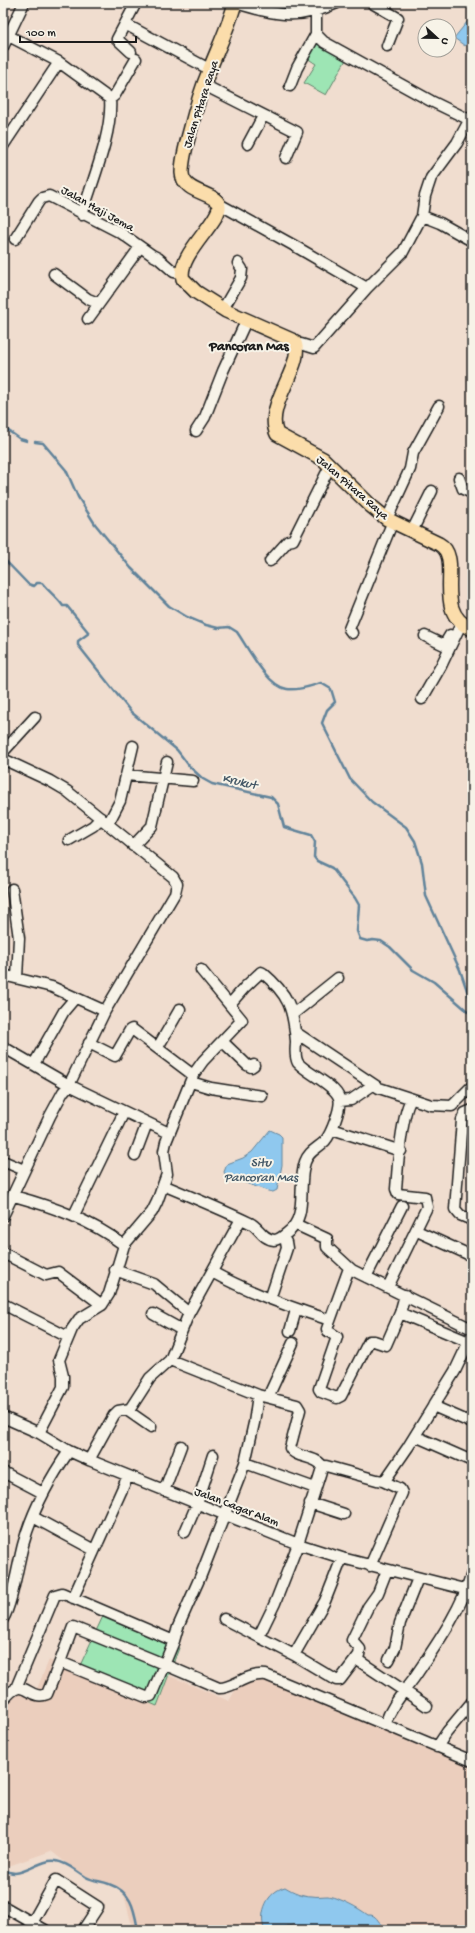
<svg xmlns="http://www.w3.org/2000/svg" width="475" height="1933" viewBox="0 0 475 1933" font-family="'Gochi Hand',sans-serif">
  <rect width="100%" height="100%" fill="#f0ddcf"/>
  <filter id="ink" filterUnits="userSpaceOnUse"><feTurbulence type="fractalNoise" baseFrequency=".025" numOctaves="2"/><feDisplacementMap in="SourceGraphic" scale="8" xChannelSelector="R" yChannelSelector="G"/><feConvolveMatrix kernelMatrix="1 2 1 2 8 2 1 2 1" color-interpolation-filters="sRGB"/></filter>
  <g filter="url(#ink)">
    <path fill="#ebcebd" d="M49,1660L157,1706L168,1675L229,1701L242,1679L265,1677L472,1764V1930H133L124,1895L112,1884L84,1877L51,1851L3,1868V1705L20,1685L36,1691Z"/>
    <path fill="#9de5b4" stroke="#5c8068" d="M317,41L347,58L326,95L304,83L316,64L307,58Z
      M104,1614L179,1648L157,1706L77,1672Z"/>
    <path fill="#8fc8ee" stroke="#61839a" d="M472,16V38L465,46L454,38Z
      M270,1130L279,1134L282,1137V1165L277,1190L273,1192L268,1191L226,1176L224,1172L227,1164L243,1158L252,1152Z
      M285,1887C293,1892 303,1896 312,1896C317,1897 323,1896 328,1896C342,1899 357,1907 368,1915C377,1914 377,1922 383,1925C387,1927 392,1929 396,1930H308L294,1925L286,1926L283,1930L264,1929C259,1912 267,1892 285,1887Z"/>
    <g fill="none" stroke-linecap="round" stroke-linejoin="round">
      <path stroke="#61839a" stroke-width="2.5" d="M263,3L292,8L320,3
        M3,427L20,439L27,441
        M35,442L43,443L66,470L78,497L95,524L131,568L169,606L187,617L206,625L218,628L229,627L237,632C248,648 267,686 287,689C298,691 311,686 321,683L331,689L335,702L327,710L322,723L350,779L372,802L406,827L415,841L422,863L426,896L460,970L472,1005
        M3,558L28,584L34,586L37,583H42C49,592 57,597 63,606H67L89,633L78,641V645L131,712L177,750L190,767L203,779L212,784L271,797L278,804L284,827L311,835L315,842L314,857L317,861L332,868L355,898L359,905L357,931L360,939L367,941L373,940L381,941L390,947L413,970L434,982L472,1015
        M3,1870C7,1871 11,1873 15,1873C29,1872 42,1859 56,1861C69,1863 75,1871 86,1877C93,1881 101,1881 109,1884C132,1892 134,1909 138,1930"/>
      <defs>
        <path id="minor" d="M236,3C277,15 297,21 337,3
          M372,3L398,18L387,46
          M316,11V34L324,42L431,101L472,121
          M125,24L209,69
          M3,33L59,62L110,99C113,132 92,182 82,215
          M3,47L24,3
          M131,52L117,39L136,3
          M204,85L297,132L286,158
          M290,86L297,68L316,34
          M110,99L115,95L136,59
          M248,144L263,116
          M3,146L59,62
          M219,204L293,245L367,288
          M422,216L440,223L472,241
          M15,239L39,201L42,198L49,196L121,233L152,255L158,258L174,272L181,273
          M54,274L88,299L98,303
          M223,309L241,278L242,269L238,263
          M88,319L140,247
          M296,346L301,344L314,348L367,288L403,252L422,216L425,196L431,178L457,143L470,119
          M196,431L205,417L223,371L246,321
          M459,478L463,489L472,493
          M387,519L410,469L413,453L439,406
          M412,531L432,491
          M270,561L288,541L293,540L330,466
          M352,633L349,629L393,521
          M425,636L444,645L450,635
          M422,699L441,666L461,624
          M3,752L35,717
          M3,759L50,781L67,791L173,877L177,884L175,893L105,1011L69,1085L63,1092L50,1116L3,1216
          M126,775L193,781
          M108,824L120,801L133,746
          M69,840L93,826L101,818
          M133,846L152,826L167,762
          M12,889L19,938L17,978
          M3,975L52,987L105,1011
          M293,1014L338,978
          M295,1032L379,1088L431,1105L452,1106L472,1086
          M222,1041L247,1065L251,1067L254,1065
          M89,1043L115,1056L130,1030L132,1029L193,1075
          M3,1047L69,1085L169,1133
          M158,1047L180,1009
          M34,1064L64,1011L75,998
          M191,1082L211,1088L262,1096
          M340,1101L351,1100L373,1085
          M472,1110L465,1113L462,1120L455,1209L460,1215L472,1220
          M332,1129L401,1151
          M135,1155L147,1123
          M3,1161L24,1170
          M163,1185C192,1197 221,1209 250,1223C259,1227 262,1239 274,1240C279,1240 283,1236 287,1233C309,1217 297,1186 305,1162C309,1151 317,1149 325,1141C331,1134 342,1107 339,1098C335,1085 308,1074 298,1063C294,1056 296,1049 296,1041C293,1008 289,995 263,973L261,972L245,987L230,1004
          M74,1215L124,1112
          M297,1225L327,1239V1247L352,1270L472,1329
          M417,1231L472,1256
          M124,1245L152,1212L157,1202L167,1174L164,1151L166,1142L193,1075L203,1061L242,1020L201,970
          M3,1253L46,1275L58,1272L102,1305L109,1294L124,1245C90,1220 54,1207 14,1196
          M115,1270L154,1284L189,1313
          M352,1270L348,1271L327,1329L328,1331L337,1337L319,1389L321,1392L337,1398L341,1396L369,1341H374L386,1345L400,1313L405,1295
          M212,1272C250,1293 289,1307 330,1320
          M366,1277L402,1206
          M388,1287L427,1207L425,1197L398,1194L396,1189C397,1173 402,1108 412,1099
          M270,1299L287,1248L286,1242L283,1237
          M3,1304L68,1337
          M400,1313L469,1342
          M153,1314L182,1330
          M290,1331L296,1310
          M170,1360L258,1395L297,1405L300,1410L290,1448C296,1459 316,1455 323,1467
          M268,1397L293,1343
          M433,1406L472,1423
          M128,1411L151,1427
          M3,1417L39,1433L69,1451L89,1460L298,1544L342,1558L472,1591
          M39,1433L63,1387V1376L59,1360L72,1329L79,1319L102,1305
          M415,1436L472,1461
          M89,1460L114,1415L118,1411L130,1409L150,1378L170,1360L189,1313L241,1219
          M245,1463L315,1488
          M3,1472L43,1493
          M164,1491L181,1446
          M310,1503L344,1514
          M33,1517L94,1550
          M185,1532L197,1504L213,1455
          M370,1566L402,1493L400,1489L383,1481
          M73,1598L128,1476
          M3,1619C12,1604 18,1564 23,1545C32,1511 49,1480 69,1451
          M224,1619L294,1655L325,1601L342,1558
          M259,1636L275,1603L298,1544L322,1468L326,1466L377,1480L383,1481L386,1479L408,1447L455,1371L472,1335
          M174,1641L178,1627L201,1575L245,1463L254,1423L258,1395
          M294,1655L336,1680H340L359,1655L360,1649L352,1640L368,1607L378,1593L387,1570
          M356,1659L427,1706
          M389,1660L395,1648L400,1623L418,1578
          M16,1688L55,1595L62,1593L174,1641L151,1696L146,1697L60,1662L73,1627L154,1660L219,1688C232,1689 246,1673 266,1675L472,1761
          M3,1701C24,1672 27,1702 47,1694L60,1662
          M385,1724C391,1706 403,1693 414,1678C436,1645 461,1611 472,1573
          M437,1747L447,1732L472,1702
          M3,1906L45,1930
          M32,1923L56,1880L98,1907L83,1930"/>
        <path id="major" d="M235,3C229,26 218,48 209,71C201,90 195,111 190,131C186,145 182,159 182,173C183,195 221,192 219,208C216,225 176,258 183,279L196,292L226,311L294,341C307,363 263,405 277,434L323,459L371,506L387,519L439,544C465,558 430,612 472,629"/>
      </defs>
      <use href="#minor" stroke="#1c1c1c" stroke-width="13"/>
      <use href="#major" stroke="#1c1c1c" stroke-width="16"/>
      <use href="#minor" stroke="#f7f3e8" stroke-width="10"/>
      <use href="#major" stroke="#fbddab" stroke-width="13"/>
    </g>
  </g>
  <g text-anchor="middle" stroke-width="4" stroke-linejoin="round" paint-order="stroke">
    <g font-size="12" fill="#1c1c1c" stroke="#f7f3e8">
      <text transform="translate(200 104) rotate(-72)" y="4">Jalan Pitara Raya</text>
      <text transform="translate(98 208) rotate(29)" y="4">Jalan Haji Jema</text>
      <text transform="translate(353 487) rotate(41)" y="4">Jalan Pitara Raya</text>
      <text transform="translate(237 1506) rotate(21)" y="4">Jalan Cagar Alam</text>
    </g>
    <g font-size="13" font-style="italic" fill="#445866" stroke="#f7f3e8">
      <text transform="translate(240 780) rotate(13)" y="5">Krukut</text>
      <text x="261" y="1166">Situ<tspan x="261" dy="15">Pancoran Mas</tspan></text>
    </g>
    <g font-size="14" font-weight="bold" fill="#1c1c1c" stroke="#f7f3e8">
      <text x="249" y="350">Pancoran Mas</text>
    </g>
  </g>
  <rect width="475" height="1933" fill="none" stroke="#f7f3e8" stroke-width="16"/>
  <rect x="8" y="8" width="459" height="1917" fill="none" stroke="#1c1c1c" stroke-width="1.5" filter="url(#ink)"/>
  <g transform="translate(437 38) rotate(112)"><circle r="19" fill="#f7f3e8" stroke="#9f9d96"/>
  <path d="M0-3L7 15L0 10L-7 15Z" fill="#1c1c1c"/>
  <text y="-6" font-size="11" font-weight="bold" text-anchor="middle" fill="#1c1c1c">U</text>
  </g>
  <path d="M20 36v6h116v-6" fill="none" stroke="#1c1c1c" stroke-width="2"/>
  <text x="26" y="36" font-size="12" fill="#1c1c1c" stroke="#f7f3e8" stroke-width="3" paint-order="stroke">100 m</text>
</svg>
